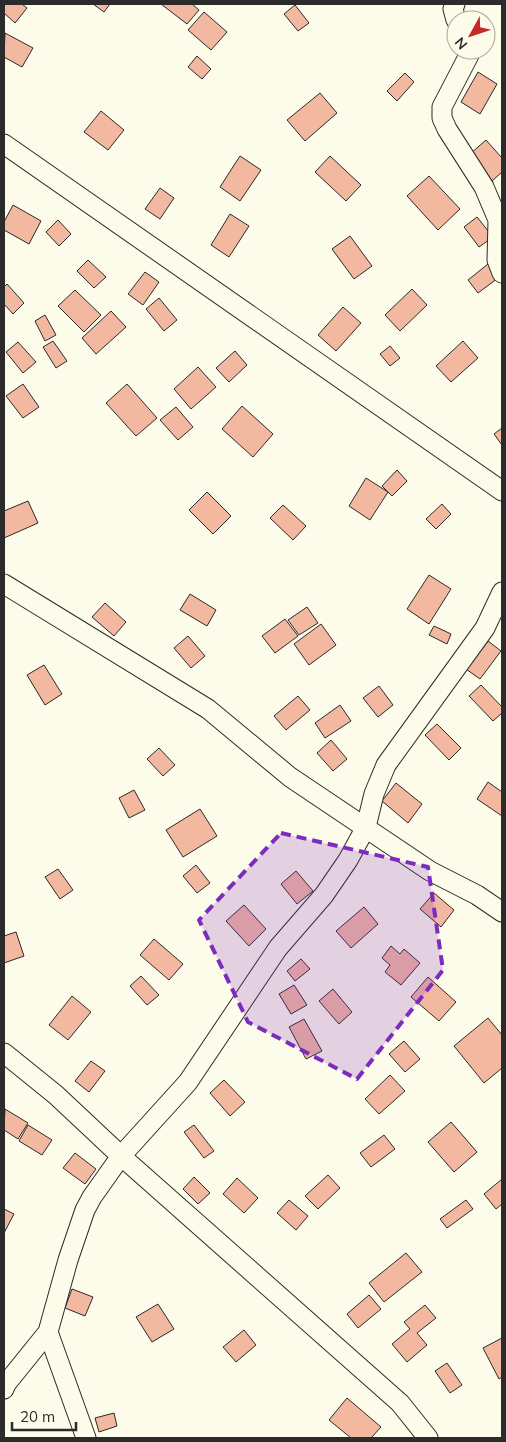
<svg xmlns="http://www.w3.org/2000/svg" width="506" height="1442" viewBox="0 0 506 1442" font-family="Mulish,sans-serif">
  <rect width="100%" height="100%" fill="#fdfbea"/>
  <path fill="#f2b8a0" stroke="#2b2b2b" d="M4,4H22L27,8L15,23L4,13Z
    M93,4H110L104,12Z
    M161,4H192L199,10L187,24Z
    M295,5L309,23L298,31L284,14Z
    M204,12L227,32L211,50L188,30Z
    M5,33L33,48L22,67L4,57Z
    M197,56L211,69L202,79L188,67Z
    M478,72L497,84L480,114L461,102Z
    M405,73L414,82L397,101L387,91Z
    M320,93L337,113L305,141L287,120Z
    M101,111L124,130L108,150L84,132Z
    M486,140L502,158V172L492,181L470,154Z
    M240,156L261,170L240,201L220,187Z
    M330,156L361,185L346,201L315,172Z
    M429,176L460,209L438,230L407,196Z
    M160,188L174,198L160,219L145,209Z
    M13,205L41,221L29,244L4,230V222Z
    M230,214L249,226L229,257L211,245Z
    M477,217L493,237L479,247L464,227Z
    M58,220L71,234L59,246L46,232Z
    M350,236L372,266L354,279L332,249Z
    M88,260L106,277L94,288L77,271Z
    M488,264L498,278L478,293L468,280Z
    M145,272L159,282L143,305L128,294Z
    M7,284L24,303L13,314L4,304V287Z
    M412,289L427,305L400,331L385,315Z
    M75,290L101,315L84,332L58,306Z
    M159,298L177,320L164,331L146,309Z
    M343,307L361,323L336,351L318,335Z
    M111,311L126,327L96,354L82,338Z
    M45,315L56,335L45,341L35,321Z
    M53,341L67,361L56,368L43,347Z
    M463,341L478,358L451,382L436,366Z
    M18,342L36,362L23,373L6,352Z
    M390,346L400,358L390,366L380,354Z
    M235,351L247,365L229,382L216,368Z
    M198,367L216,387L191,409L174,389Z
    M23,384L39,407L23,418L6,396Z
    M127,384L157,418L136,436L106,403Z
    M242,406L273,434L253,457L222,429Z
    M176,407L193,427L178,440L160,420Z
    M502,428V445L494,434Z
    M397,470L407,481L392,496L382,486Z
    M366,478L388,492L370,520L349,506Z
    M207,492L231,516L213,534L189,510Z
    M28,501L38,523L4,538V511Z
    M442,504L451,514L436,529L426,519Z
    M283,505L306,526L293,540L270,518Z
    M429,575L451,589L429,624L407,609Z
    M190,594L216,610L207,626L180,610Z
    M105,603L126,622L114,636L92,617Z
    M307,607L318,623L299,635L288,620Z
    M285,619L298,636L275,653L262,636Z
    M321,624L336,645L309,665L294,644Z
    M434,626L451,634L447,644L429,635Z
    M188,636L205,656L191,668L174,648Z
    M488,641L501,651L480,679L466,669Z
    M44,665L62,694L45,705L27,675Z
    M481,685L502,707V713L493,721L469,696Z
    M379,686L393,705L378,717L363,698Z
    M298,696L310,710L286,730L274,716Z
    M340,705L351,721L325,738L315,723Z
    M437,724L461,748L449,760L425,735Z
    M331,740L347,759L333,771L317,753Z
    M159,748L175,765L163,776L147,759Z
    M488,782L502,792V816L477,799Z
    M396,783L422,804L408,823L382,801Z
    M134,790L145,810L129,818L119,798Z
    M200,809L217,836L183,857L166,830Z
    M196,865L210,883L197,893L183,876Z
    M58,869L73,890L60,899L45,877Z
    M296,871L313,891L297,904L281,884Z
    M434,893L454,910L441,927L420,909Z
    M244,905L266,929L249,946L226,921Z
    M364,907L378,924L351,948L336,931Z
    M16,932L24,956L4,963V936Z
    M154,939L183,964L169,980L140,955Z
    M391,946L400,954L404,949L420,963L401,985L385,972L390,965L382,958Z
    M301,959L310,969L295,981L287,971Z
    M141,976L159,995L147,1005L130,986Z
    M428,977L456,1002L439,1021L411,997Z
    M294,985L307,1005L291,1014L279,994Z
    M333,989L352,1012L339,1024L319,1001Z
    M72,996L91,1012L68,1040L49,1025Z
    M488,1018L502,1035V1068L484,1083L454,1046Z
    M304,1019L322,1051L306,1059L289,1027Z
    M404,1041L420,1059L405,1072L389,1054Z
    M91,1061L105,1071L89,1092L75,1081Z
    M390,1075L405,1091L379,1114L365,1099Z
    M224,1080L245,1102L230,1116L210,1093Z
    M5,1109L28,1123L18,1139L4,1130Z
    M451,1122L477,1152L454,1172L428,1142Z
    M28,1125L52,1140L42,1155L19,1141Z
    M194,1125L214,1151L204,1158L184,1132Z
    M384,1135L395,1149L371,1167L360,1153Z
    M75,1153L96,1169L85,1184L63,1168Z
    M328,1175L340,1188L318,1209L305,1196Z
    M194,1177L210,1193L198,1204L183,1189Z
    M237,1178L258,1198L244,1213L223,1194Z
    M502,1179V1204L496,1209L484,1194Z
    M289,1200L308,1216L296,1230L277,1213Z
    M466,1200L473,1209L447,1228L440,1219Z
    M4,1209L14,1214L4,1233Z
    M406,1253L422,1272L384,1302L369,1283Z
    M72,1289L93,1297L85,1316L65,1308Z
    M369,1295L381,1309L358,1328L347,1314Z
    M158,1304L174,1329L152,1342L136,1317Z
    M425,1305L436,1318L417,1333L427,1345L407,1362L392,1344L410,1329L404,1322Z
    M244,1330L256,1345L236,1362L223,1347Z
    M502,1338V1377L499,1379L483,1348Z
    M447,1363L462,1385L450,1393L435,1371Z
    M347,1398L381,1427L371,1438H351L329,1420Z
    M114,1413L117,1426L99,1432L95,1418Z"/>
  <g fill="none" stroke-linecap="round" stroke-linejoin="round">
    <defs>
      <path id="street" d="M455,4L453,9L456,20
        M470,50L469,55L442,107V118L447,129L484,187L498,220L497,260L502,273
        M4,144L502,491
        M4,584L208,709L290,777L430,871L477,895L502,912
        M4,1053L56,1095L121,1156L400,1403L428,1438
        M48,1332L86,1438
        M4,1389L6,1384L48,1332L68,1260L85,1210L92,1197L121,1156L188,1082L278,948L324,895L348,860L366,827L374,794L386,765L485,628L502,592"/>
    </defs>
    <use href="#street" stroke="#2b2b2b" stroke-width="21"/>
    <use href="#street" stroke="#fdfbea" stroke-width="19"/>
  </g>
  <path fill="#7b2cbf" fill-opacity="0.2" stroke="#7b2cbf" stroke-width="4" stroke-dasharray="10 6" stroke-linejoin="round" d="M281,833L428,867L443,970L357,1079L248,1022L199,920Z"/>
  <rect width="506" height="1442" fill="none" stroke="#2b2b2b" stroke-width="10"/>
  <g transform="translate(471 35) rotate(230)"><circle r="24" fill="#fdfbea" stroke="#a9a89e"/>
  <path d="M0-4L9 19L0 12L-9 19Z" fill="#c62828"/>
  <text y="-8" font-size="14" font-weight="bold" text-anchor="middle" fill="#2b2b2b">N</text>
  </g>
  <path d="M12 1422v8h64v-8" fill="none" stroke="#2b2b2b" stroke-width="2.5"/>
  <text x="20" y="1422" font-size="15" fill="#2b2b2b" stroke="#fdfbea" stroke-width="4" paint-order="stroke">20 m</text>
</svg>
